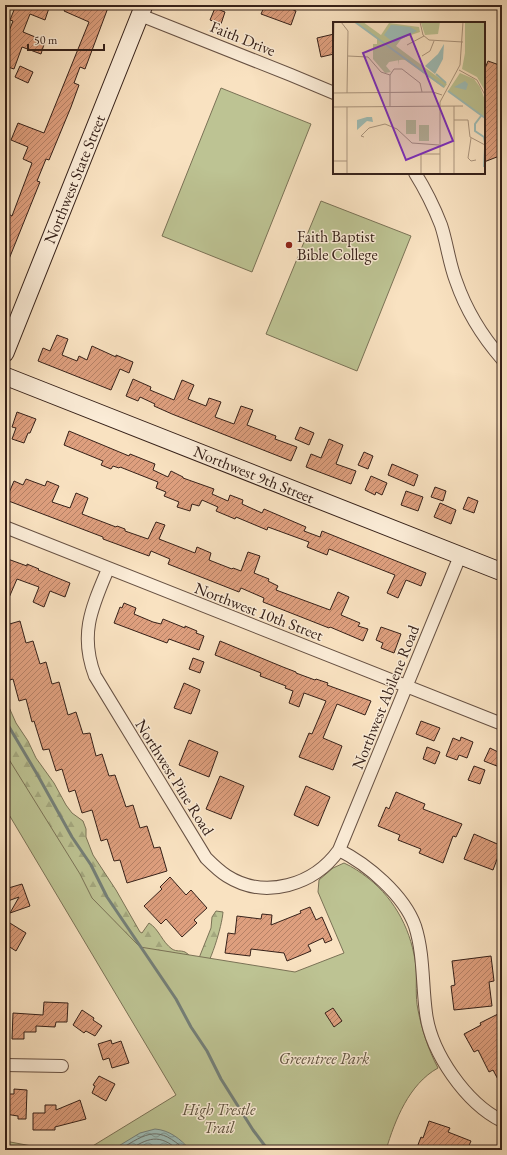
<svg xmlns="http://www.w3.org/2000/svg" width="507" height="1155" viewBox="0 0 507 1155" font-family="'EB Garamond',serif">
  <defs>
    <pattern id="forest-firs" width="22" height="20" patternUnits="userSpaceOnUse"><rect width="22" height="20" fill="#bdc393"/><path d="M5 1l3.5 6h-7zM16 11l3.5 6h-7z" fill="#a3a77e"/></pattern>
    <pattern id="water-waves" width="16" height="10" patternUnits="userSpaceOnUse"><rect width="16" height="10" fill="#9ebdb7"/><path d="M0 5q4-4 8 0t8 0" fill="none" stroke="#829994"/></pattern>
    <pattern id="building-hatch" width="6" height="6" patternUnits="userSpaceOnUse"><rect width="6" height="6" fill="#de9f7e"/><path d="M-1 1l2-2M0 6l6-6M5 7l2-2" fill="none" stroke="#b58166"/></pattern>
  </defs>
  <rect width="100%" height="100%" fill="#f9e2c1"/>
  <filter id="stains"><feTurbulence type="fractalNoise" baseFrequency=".005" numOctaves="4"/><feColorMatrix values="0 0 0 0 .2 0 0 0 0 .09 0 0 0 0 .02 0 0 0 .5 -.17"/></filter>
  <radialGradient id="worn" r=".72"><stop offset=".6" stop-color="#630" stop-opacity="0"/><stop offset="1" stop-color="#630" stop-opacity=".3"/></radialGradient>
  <path fill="url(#forest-firs)" stroke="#7a7256" d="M5,702L8,705L16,723L28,741L36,758L54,783L66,805L72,813L83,821L86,829V837L93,855L116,890L140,932L142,933L149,923C159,929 162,942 172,949C177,952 180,950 185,952C189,954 193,960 197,963L211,928L212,917L216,911L223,912C222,926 210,967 200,975L186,970L159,950L155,951L267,1136L268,1142L255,1145L249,1143L240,1132L236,1119L223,1099L208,1072L177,1027L143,967L121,932L115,926L109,924L93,907L83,892L5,759Z"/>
  <path fill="#bdc393" stroke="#7a7256" d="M221,88L311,124L252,272L162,236Z
    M321,201L411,236L357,371L266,334Z
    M5,753L80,874L92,898L140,947L295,972L344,953L318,892L319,880L333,868L344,863C353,867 360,872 368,878C396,900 412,932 416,967C417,981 415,996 418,1010C422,1030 428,1049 438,1068C409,1084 395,1120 386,1150H70L91,1147L176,1095L5,808Z
    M5,1141L53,1150H5Z"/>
  <path fill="url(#water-waves)" stroke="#747f78" d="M155,1129C169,1130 181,1139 190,1150H112L140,1133Z"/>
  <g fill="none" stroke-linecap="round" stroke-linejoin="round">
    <path stroke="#6a6f68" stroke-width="1" d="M119,1150C148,1132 158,1125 185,1150
      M129,1150C148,1138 159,1133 178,1150"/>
    <path stroke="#747f78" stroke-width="3" d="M5,720L37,774L72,837L91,865L107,897L176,999L191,1027L207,1051L221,1079L253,1130L268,1150"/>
  </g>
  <path fill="url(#building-hatch)" stroke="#362119" d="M16,5H40L49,8L45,20L30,14L23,32L45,41L41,54L22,47L14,69L5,66V41L13,21L10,20Z
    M67,5H109L85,69L80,67L74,83L79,85L71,107L49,160L46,159L37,181L40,182L5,269V212L12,216L32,163L23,159L28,147L11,140L18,123L44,133L89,22L64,11Z
    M265,5H282L296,11L291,25L261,14Z
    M215,8L225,12L221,24L210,20Z
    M334,34V54L321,57L317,38Z
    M488,61L502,66V155L484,162V71Z
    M20,66L33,72L28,83L15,77Z
    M57,335L68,339L62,355L77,361L79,356L87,360L92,346L116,357V355L133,362L129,373L120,369L111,390L38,361L43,348L50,351Z
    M133,379L151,387L150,390L174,400L182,380L194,385L188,399L206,406L209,398L221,402L215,417L234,424L241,406L253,410L247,425L276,436L275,439L297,447L291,461L172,414L154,406L155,404L140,397L138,401L126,396Z
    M17,412L36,419L30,433H28L24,443L12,439L16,428L12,427Z
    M300,427L314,433L309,445L295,439Z
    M69,431L129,456L130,454L155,464L153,470L168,477L171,471L183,477V478L214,489L212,494L228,501L230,495L243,500L242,504L262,513L264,509L306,527L304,531L320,537L322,531L426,573L421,586L406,580L398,598L387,593L395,575L329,549L327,555L307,547L309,542L268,527L267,530L236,517L235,519L216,511L218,507L202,500L199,506L192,504L190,511L177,507L179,502L164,496L166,492L156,488L158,482L120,467L119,468L113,466L111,469L101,465L103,461L64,445Z
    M329,439L343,445L336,464L356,471L351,484L306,467L311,454L321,458Z
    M364,452L373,456L368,469L358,465Z
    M392,464L418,475L414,486L388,475Z
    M371,476L387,483L382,495L376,492L375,495L365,490Z
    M26,479L45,486L47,481L59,486L52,502L70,508L76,493L88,498L82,514L116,527L117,526L125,529V531L148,539L156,522L165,525L159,539L195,553L197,547L211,553L209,560L232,569L233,568L241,571L248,552L260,556L254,573L269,579L268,581L278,586L276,590L330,610L338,592L349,597L341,615L360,623L358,626L368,629L363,641L330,627L329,628L263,602L264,598L241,588L239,592L168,564L170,559L151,551L149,556L103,539V537L6,500L14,481L23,485Z
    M435,487L446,491L443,501L431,497Z
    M406,491L423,497L418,511L401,505Z
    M468,497L478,501L474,513L463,509Z
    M440,503L456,510L451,524L434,517Z
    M5,558L27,566V564L39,569L38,570L70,583L65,597L50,591L44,607L33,602L39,587L17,579L5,607Z
    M124,603L136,608L134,614L153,622L161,624L163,619L185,628V626L197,631L196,633L204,636L199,650L169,639L167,643L114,623L120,607L122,608Z
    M20,621L26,643L33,641L40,664L46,662L52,684L59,682L68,715L76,712L83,734L90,733L96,756L102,754L109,776L115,775L126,807L133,805L140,828L147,826L154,848L160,847L167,871L127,883L120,860L114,861L107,839L101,841L92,810L82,813L75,790L69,792L62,769L56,771L49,749L43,750L34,721L32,722L26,699L19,701L13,679L7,681L5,676V630L7,629L6,625Z
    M381,627L401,634L394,653L381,648L383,643L376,640Z
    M220,641L283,667L296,672V673L315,680L316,679L328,683L327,685L371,701L365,715L337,704L323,738L342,746L333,770L299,757L309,733L312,734L326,701L304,693L299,707L289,703L293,691L285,688L286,686L260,676L261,673L215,655Z
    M193,658L204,662L200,673L189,669Z
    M184,683L200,690L191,714L174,708Z
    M421,721L440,728L434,741L416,734Z
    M461,737L473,742L467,758L459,755L457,760L446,756L453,738L460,741Z
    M189,740L218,752L209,777L179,765Z
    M427,747L440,752L435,764L423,759Z
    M490,748L502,754V768L484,761Z
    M474,766L485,770L480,784L468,780Z
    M220,776L244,786L231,819L206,809Z
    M306,786L330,797L318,826L294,815Z
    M396,792L425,804L423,809L462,824L456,837L453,836L443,863L419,853L421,849L398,840L400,835L378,826L386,807L389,809Z
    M474,834L502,846L493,870L464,859Z
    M170,877L186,895L191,890L207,908L194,920L197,923L182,937L166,919L161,924L144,906L162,889L160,887Z
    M22,884L30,906L10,913L19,897L5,902V889Z
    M310,907L316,920L322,917L332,940L325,943L323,938L308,945L311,951L287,961L284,953L251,949L250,956L225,953L228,933L235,934L237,916L261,919L262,914L272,915L271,925L301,913L300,911Z
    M5,920L26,933L16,951L5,944Z
    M491,956L494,981L489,982L492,1006L454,1010L451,986L455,985L452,961Z
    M44,1002L68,1003L67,1022H56L55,1027L36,1026V1032H24V1039H12L13,1013L43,1015Z
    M333,1008L342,1021L334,1027L325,1013Z
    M82,1010L94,1018L93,1020L102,1026L95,1036L86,1031L84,1033L73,1025Z
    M498,1014L502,1022V1087L493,1070L489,1072L478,1050L474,1052L464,1034L481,1025L480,1023Z
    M111,1040L112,1044L121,1041L129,1063L112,1068L109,1058L103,1060L98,1044Z
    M99,1076L115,1084L106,1101L92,1093L95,1086L93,1085Z
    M14,1089L27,1090L26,1119H18V1116L5,1114V1097H7V1094H14Z
    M80,1100L86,1119L55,1127V1130H33V1113H45V1105H56V1110Z
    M429,1121L450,1128L448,1132L471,1141L467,1150H454L443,1146L441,1150H416L421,1137L423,1138Z"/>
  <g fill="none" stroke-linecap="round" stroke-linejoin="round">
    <defs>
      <path id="street" d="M140,15L291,75L334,93
        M415,173C425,189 434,207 441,225C447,243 449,263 456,281C466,310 482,336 502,359
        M5,527L502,724
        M108,569C92,607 79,634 95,676L206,858C212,864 219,871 227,876C265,900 314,885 339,850L460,556
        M339,850C367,864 404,895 415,926C424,954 422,984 426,1013C431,1053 466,1103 502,1121
        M5,1065L62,1066"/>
      <path id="secondary" d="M5,353L144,5
        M5,376L502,572"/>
    </defs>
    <use href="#street" stroke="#675143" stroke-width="14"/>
    <use href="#secondary" stroke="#362119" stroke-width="19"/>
    <use href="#street" stroke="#fbecd7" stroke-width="12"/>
    <use href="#secondary" stroke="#fbecd7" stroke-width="17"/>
  </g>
  <circle fill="#8f2418" stroke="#fbecd7" stroke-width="1.5" cx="289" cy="245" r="4"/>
  <g text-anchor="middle" stroke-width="3" stroke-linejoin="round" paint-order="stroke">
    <g font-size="16" fill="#362119" stroke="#fbecd7">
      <text transform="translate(243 38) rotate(22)" y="6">Faith Drive</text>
      <text transform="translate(74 179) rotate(-68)" y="6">Northwest State Street</text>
      <text transform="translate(254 474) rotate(22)" y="6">Northwest 9th Street</text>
      <text transform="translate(259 611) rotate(21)" y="6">Northwest 10th Street</text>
      <text transform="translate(385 697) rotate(-68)" y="6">Northwest Abilene Road</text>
      <text transform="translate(175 777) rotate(58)" y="6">Northwest Pine Road</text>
    </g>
    <g font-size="16" fill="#362119" stroke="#fbecd7" text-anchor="start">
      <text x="297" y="242">Faith Baptist<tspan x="297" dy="18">Bible College</tspan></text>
    </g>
    <g font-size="16" font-style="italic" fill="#5e523e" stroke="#fbecd7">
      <text x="324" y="1064">Greentree Park</text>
      <text x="219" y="1115">High Trestle<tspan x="219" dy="18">Trail</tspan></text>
    </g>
  </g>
  <g transform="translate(333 22)">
    <rect width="152" height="152" fill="#f9e2c1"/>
    <path d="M54,23L95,52L111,66L72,38L66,37L65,43V36Z" fill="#bdc393"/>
    <path d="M22,0H30L48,13L56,1L86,5L87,10L69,16L63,24L114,62L111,66L107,63L72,37L56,40L53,44L58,50L52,51L40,37V22H44V16ZM107,0L105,12L92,13L88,1ZM132,0H152V69L144,55L129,47L132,31ZM127,51L141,57L147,65L152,78V96L115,69ZM73,98H83V112H73ZM86,103H96V119H86Z" fill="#bdc393"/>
    <path d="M58,3L77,5L84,9L61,21L51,13ZM111,22L110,37L102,52L92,44L105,32ZM132,59L135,62L133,68L121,65ZM34,95H39L40,100L34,99L24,108V98Z" fill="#9ebdb7"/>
    <path fill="none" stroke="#9ebdb7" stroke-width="2" d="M22,0L111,65M103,52L113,61M115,69L152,96M148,94L142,102V109L151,115L152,121M151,145L152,126"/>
    <path fill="none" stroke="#ab957e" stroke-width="1" d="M8,0L15,9L14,71M87,0L90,13L96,18L130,20M74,23L91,14M15,34L35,35L48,50L57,53M89,34L97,29L101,19M0,41L1,0M126,48L144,58L152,73M57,53L61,47H69L87,61L89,70M0,71L100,70L109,73M121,84V152M0,85L130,84M57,85V53M121,98H135M135,98L137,115L152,123M0,115V71M31,115L28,114L36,106L52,102L64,107L79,121L106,123M138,116L135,136L138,139L143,138M0,139H14M14,152V85M88,152V132H107M107,152V80L127,43L130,0"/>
    <path fill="#7b2cbf" fill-opacity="0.15" stroke="#7b2cbf" stroke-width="2" d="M77,12L120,119L73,138L30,31Z"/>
    <rect width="152" height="152" fill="none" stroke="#362119" stroke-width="2"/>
  </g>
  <rect width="507" height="1155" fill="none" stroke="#f9e2c1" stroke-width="20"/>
  <rect x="6" y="6" width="495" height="1143" fill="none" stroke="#362119" stroke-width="2"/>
  <rect x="10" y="10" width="487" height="1135" fill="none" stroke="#362119"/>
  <path d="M28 44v6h76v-6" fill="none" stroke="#362119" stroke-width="2"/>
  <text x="34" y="44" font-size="12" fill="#362119" stroke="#fbecd7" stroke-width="3" paint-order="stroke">50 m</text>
  <rect width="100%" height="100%" filter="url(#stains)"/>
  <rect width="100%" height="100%" fill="url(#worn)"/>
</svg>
